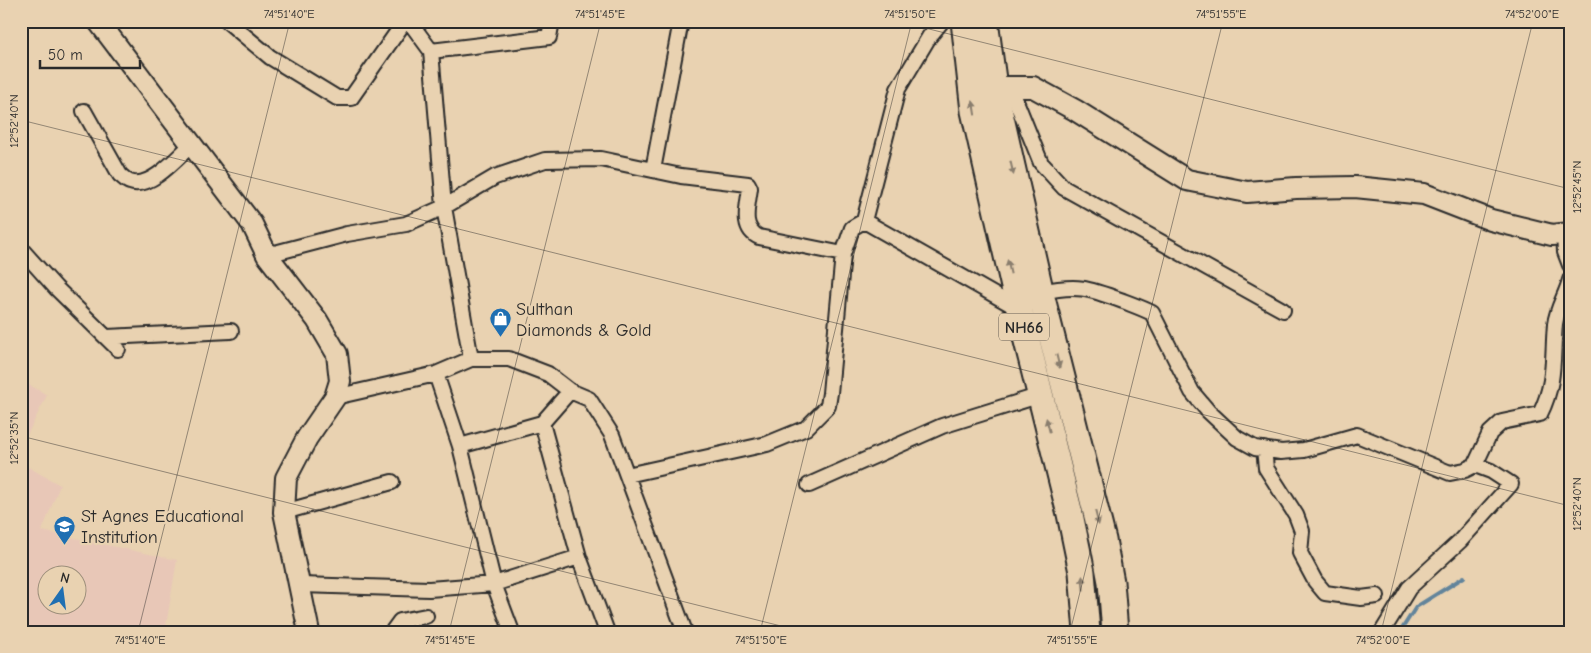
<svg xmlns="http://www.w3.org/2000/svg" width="1591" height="653" viewBox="0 0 1591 653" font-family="'Comic Neue',sans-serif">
  <rect width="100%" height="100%" fill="#e9d2b1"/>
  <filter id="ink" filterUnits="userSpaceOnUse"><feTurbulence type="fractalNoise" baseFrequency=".02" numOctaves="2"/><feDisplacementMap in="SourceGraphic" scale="10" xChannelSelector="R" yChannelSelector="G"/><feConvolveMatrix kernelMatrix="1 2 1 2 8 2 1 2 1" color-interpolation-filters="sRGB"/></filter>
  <g filter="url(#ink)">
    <path fill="#e8c7b7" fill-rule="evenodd" d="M21,380L47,395L21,447Z
      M21,463L60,485L42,531L177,560L165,632H21ZM48,576H78V606H48Z"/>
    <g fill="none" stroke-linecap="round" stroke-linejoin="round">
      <path stroke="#62849b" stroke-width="4" d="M1400,632L1416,607L1464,577"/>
      <defs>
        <path id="street" d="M227,21L270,57L337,98H351L405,21
          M409,21L431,51L444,207L471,359
          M431,51L549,37L552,21
          M1010,86L1041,163L1064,188L1283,310
          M84,111L120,175C123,177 126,181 130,182C150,190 179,156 193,143
          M653,170L681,21
          M864,221L898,89L929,37L942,21
          M1564,234L1565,252L1570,265
          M21,249L56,288L118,349
          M267,255L347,234L406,224L444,207L495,177L545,160L601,159L681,176L748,184L750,188C748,206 740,228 759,237L843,254L852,228L864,221L1019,309
          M1041,292C1078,284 1088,288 1123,301C1133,305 1142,308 1152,313L1192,392L1208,411L1237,438L1255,448L1281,452L1304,450L1357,435L1450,473L1465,470L1475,465L1490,433L1502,422L1540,414C1556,382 1552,358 1555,324C1557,308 1566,295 1570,280
          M107,337L231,331
          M436,374L460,446L494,584L512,632
          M570,391L542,423L579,557L607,632
          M335,397L436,374L471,359H509L548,374L570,391L589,399L612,435L685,632
          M460,446L542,423
          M1264,449L1266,468L1296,515L1302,531L1300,553L1315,581L1325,593L1361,598L1377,596
          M627,475L767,444L806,428L828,406L830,393L843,254
          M809,485L942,426L1041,395
          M284,512L392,482
          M301,585L429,589L494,584L579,557
          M392,632L400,621L426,616
          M1382,632L1409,588L1460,541L1511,484L1491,471L1475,465"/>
        <path id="secondary" d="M98,21L252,224L267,255L317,320L337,354L340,381L335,397L307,438L286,478L284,512L309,632
          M994,87H1033L1075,110L1187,180L1247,192L1296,188L1355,187L1424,194L1491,220L1552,235L1570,233"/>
        <path id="highway" d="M964,21L974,111L1019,309L1070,514L1082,572L1087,632
          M985,21L994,87L1042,298L1103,540L1111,582L1115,632"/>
      </defs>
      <use href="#street" stroke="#2b2b2b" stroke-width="18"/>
      <use href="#secondary" stroke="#2b2b2b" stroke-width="24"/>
      <use href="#highway" stroke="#2b2b2b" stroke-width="29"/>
      <use href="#street" stroke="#e9d2b1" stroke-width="14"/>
      <use href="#secondary" stroke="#e9d2b1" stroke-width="20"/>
      <use href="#highway" stroke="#e9d2b1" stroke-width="25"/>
    </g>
    <defs><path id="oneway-solid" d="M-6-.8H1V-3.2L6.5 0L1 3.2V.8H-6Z" transform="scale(1.25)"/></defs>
    <g fill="#8a7e6e">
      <use href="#oneway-solid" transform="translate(974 108) rotate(-99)"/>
      <use href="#oneway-solid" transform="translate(1012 168) rotate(77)"/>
      <use href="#oneway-solid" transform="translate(1009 267) rotate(-103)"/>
      <use href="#oneway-solid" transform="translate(1058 361) rotate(76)"/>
      <use href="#oneway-solid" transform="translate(1048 425) rotate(-104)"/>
      <use href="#oneway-solid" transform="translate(1097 518) rotate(76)"/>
      <use href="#oneway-solid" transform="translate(1083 583) rotate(-95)"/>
    </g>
  </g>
  <path fill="none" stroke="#2b2b2b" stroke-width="1" stroke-opacity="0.45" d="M897,21L1570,189M21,120L1570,506M21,436L805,632M138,632L290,21M449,632L601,21M760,632L912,21M1070,632L1223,21M1381,632L1533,21"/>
  <defs>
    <symbol id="shop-pin" viewBox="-11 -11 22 30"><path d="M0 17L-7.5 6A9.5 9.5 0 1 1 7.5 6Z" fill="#1f6fb2" stroke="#e9d2b1"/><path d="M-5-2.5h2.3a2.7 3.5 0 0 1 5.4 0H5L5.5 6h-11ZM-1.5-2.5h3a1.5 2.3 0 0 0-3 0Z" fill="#fff"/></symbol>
    <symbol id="school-pin" viewBox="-11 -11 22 30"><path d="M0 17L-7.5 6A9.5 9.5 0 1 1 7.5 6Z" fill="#1f6fb2" stroke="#e9d2b1"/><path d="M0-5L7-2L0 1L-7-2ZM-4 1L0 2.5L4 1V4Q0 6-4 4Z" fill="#fff"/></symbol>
  </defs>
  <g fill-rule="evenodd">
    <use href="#shop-pin" x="488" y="306" width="25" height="34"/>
    <use href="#school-pin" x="52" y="514" width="25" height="34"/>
  </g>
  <g text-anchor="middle" stroke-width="4.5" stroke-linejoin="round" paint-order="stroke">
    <rect fill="#e9d2b1" stroke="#645d53" stroke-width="1" x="999" y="313.5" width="50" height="27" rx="4"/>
    <g font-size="16" font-weight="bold" fill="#2b2b2b">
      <text x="1024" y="333">NH66</text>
    </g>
    <g font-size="18" fill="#2b2b2b" stroke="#e9d2b1" text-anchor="start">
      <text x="516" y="315">Sulthan<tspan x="516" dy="21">Diamonds &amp; Gold</tspan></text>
      <text x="81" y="522">St Agnes Educational<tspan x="81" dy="21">Institution</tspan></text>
    </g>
  </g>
  <rect width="1591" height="653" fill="none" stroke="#e9d2b1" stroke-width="55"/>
  <g transform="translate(62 590) rotate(14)"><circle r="24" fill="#e9d2b1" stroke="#9d8f7b"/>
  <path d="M0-4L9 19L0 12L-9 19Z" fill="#1f6fb2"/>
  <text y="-8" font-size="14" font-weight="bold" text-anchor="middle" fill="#2b2b2b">N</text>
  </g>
  <path d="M40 60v8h100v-8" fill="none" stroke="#2b2b2b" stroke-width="2.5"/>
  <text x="48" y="60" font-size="15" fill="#2b2b2b" stroke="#e9d2b1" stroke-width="4" paint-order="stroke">50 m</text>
  <rect x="28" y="28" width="1536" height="598" fill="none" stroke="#2b2b2b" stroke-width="2"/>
  <g font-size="12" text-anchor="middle" fill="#2b2b2b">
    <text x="289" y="18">74°51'40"E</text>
    <text x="600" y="18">74°51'45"E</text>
    <text x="910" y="18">74°51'50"E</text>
    <text x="1221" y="18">74°51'55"E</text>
    <text x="1532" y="18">74°52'00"E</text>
    <text transform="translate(14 121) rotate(-90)" y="4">12°52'40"N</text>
    <text transform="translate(1577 187) rotate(-90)" y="4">12°52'45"N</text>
    <text transform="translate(14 438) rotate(-90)" y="4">12°52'35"N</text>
    <text transform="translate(1577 504) rotate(-90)" y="4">12°52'40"N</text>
    <text x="140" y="644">74°51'40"E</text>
    <text x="450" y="644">74°51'45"E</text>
    <text x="761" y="644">74°51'50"E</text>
    <text x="1072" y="644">74°51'55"E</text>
    <text x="1383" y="644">74°52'00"E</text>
  </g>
</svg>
